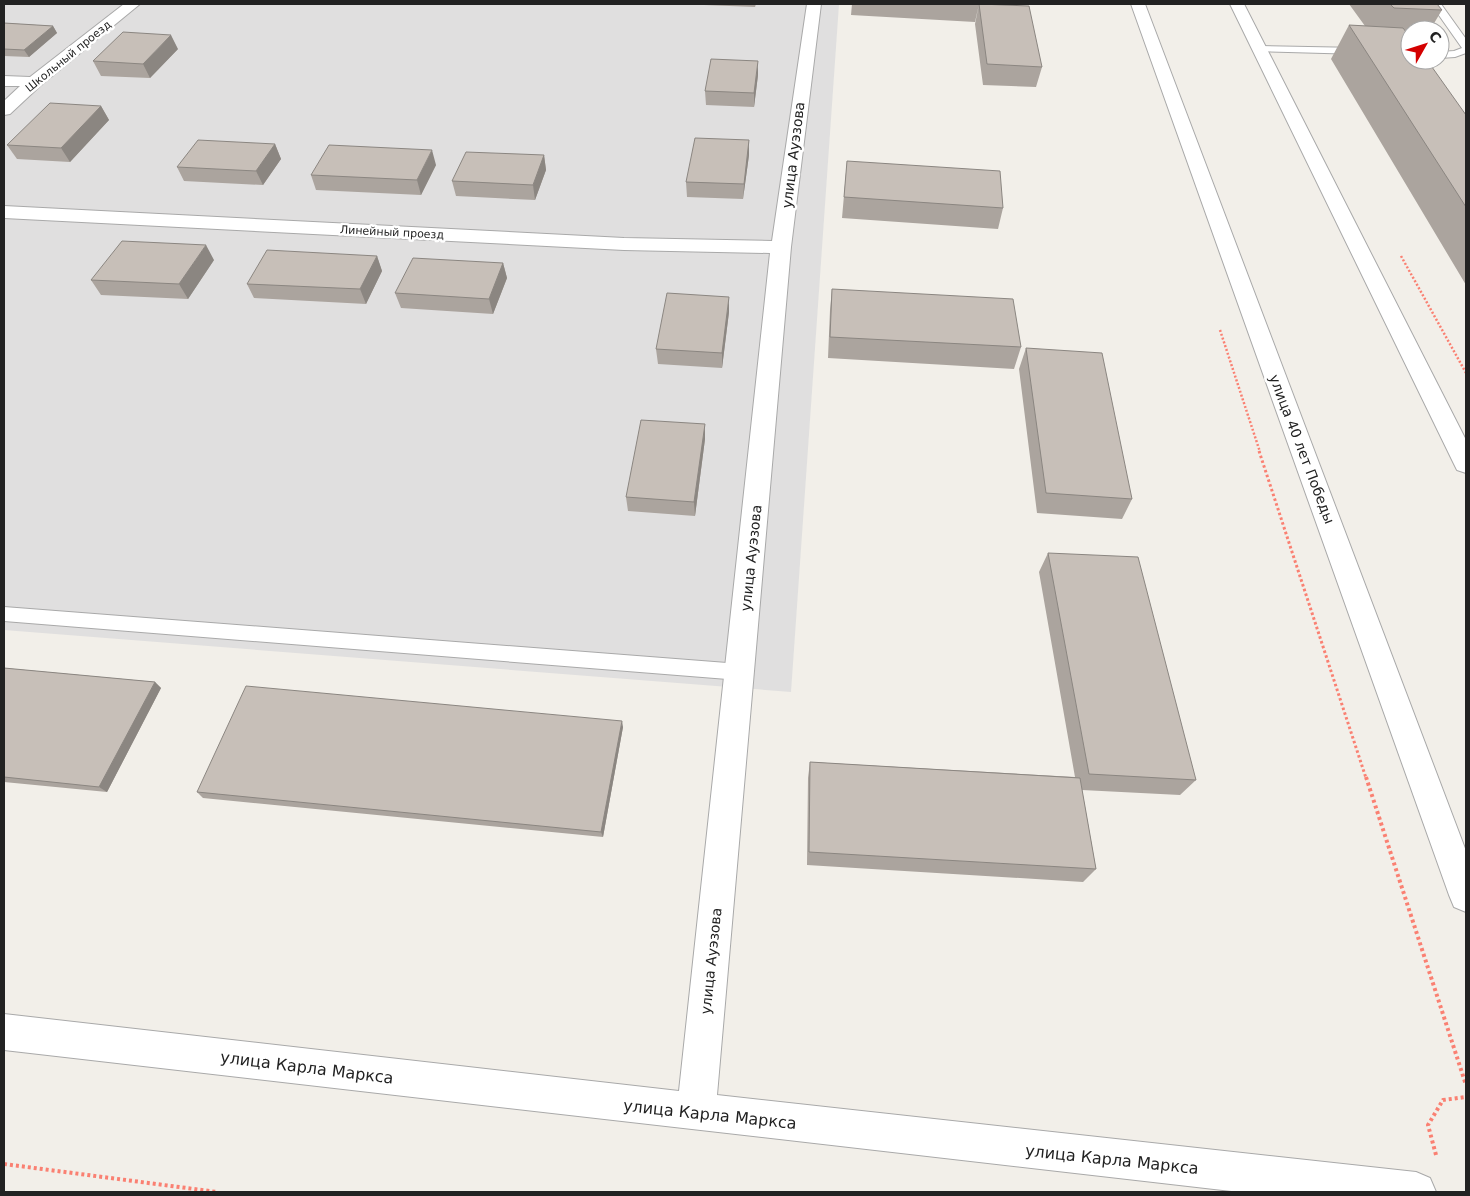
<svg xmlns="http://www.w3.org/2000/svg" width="1470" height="1196" viewBox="0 0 1470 1196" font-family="'DejaVu Sans',sans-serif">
  <rect width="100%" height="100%" fill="#f2efe9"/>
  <path fill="#e0dfdf" d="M4,4H839L791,692L4,630Z"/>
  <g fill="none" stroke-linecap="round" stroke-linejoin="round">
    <defs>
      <path id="lane" d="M1431,4H1441L1466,39V53L1455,57L1440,58V52L1454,51L1462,48Z
        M1259,46L1360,48L1365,51L1360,54L1255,51L1254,49Z
        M4,607L740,664L747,666L749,672L747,678L740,680L4,621Z"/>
      <path id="street" d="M124,4H140L40,86L10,114L4,115V101L20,86H4V76L30,77Z
        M807,4H821L791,247L717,1095L1416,1172L1430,1178L1436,1192H1240L4,1050V1014L679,1091L770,253L624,250L4,218V206L624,238L772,241Z
        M1131,4H1145L1466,851V912L1454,907L1449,895Z
        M1230,4H1244L1466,440V473L1457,470L1454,464Z"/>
    </defs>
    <use href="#lane" stroke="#a9a9a9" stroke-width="2"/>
    <use href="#street" stroke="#a9a9a9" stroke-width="2"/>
    <path stroke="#fa8072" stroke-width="2.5" stroke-dasharray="2 2" stroke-linecap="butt" d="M1401,256L1466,373
      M1220,330L1260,452"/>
    <path stroke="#fa8072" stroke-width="3" stroke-dasharray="2.5 2.5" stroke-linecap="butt" d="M1259,451L1366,778"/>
    <path stroke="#fa8072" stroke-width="4" stroke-dasharray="3 3" stroke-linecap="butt" d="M1366,777L1466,1085
      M1436,1155L1428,1125L1443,1100L1466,1097
      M4,1164L217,1192"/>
    <use href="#lane" fill="#fff" fill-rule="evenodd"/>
    <use href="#street" fill="#fff" fill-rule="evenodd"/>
  </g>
  <path fill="#aba49e" d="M704,4H756L755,7L704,5Z
    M852,4H979L975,22L851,15Z
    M979,4L1042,67L1036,87L983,85L975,24Z
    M1349,4H1437L1442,10L1430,30H1410V60L1466,115V285L1331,59L1349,25L1365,26Z
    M4,23L53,26L57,33L29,57L4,56Z
    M178,49L150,78L101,76L93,61Z
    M758,75L754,107L706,105L705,91Z
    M101,106L109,120L70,162L17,159L7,145Z
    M749,140V155L743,199L687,197L686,182Z
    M275,144L281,159L263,185L184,181L177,167Z
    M544,155L546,170L535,200L456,196L452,181Z
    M847,161L1003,208L998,229L842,218Z
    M436,165L421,195L316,190L311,175Z
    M377,256L382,271L366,304L254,298L247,284Z
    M214,260L188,299L101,295L91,280Z
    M503,263L507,278L493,314L401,308L395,293Z
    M832,289L1021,347L1014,369L828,358L830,310Z
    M729,312L722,368L658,364L656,349Z
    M1026,348L1132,499L1122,519L1037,513L1019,369Z
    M705,424V439L695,516L628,511L626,497Z
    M1048,553L1196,780L1180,795L1082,790L1096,869L1083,882L807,865L808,778L810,762L1075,777L1039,572Z
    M4,668L155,682L161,688L107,792L4,782Z
    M623,727L603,837L203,798L197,792Z"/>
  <path fill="#8b8681" d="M53,26L57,33L29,57L24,50Z
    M171,35L178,49L150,78L143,64Z
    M758,61V75L754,107V93Z
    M101,106L109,120L70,162L61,148Z
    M749,140V155L743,199L744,184Z
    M275,144L281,159L263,185L256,171Z
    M432,150L436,165L421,195L417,180Z
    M544,155L546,170L535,200L533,185Z
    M206,245L214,260L188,299L179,284Z
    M377,256L382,271L366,304L360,289Z
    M503,263L507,278L493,314L489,299Z
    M729,297V312L722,368V353Z
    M705,424V439L695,516L694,502Z
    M155,682L161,688L107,792L99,787Z
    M622,721L623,727L603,837L601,832Z"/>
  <path fill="#c7bfb8" stroke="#8b8681" d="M979,4L1029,6L1042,67L987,64Z
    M1390,4H1437L1442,10L1394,8Z
    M4,23L53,26L24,50L4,49Z
    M1349,25L1403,28L1410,37V60H1427L1466,115V207Z
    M123,32L171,35L143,64L93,61Z
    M711,59L758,61L754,93L705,91Z
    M50,103L101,106L61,148L7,145Z
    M695,138L749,140L744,184L686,182Z
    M198,140L275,144L256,171L177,167Z
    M329,145L432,150L417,180L311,175Z
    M466,152L544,155L533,185L452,181Z
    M847,161L1000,171L1003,208L844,197Z
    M122,241L206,245L179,284L91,280Z
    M267,250L377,256L360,289L247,284Z
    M413,258L503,263L489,299L395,293Z
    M832,289L1013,299L1021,347L830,337Z
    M667,293L729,297L722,353L656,349Z
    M1026,348L1102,353L1132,499L1046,493Z
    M641,420L705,424L694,502L626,497Z
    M1048,553L1138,557L1196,780L1089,774Z
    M4,668L155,682L99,787L4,777Z
    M246,686L622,721L601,832L197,792Z
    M810,762L1080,778L1096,869L809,852Z"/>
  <g text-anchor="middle" stroke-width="5" stroke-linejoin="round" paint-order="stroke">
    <g font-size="11" fill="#222" stroke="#fff">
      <text transform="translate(68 56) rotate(-39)" y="4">Школьный проезд</text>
      <text transform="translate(392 232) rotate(3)" y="4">Линейный проезд</text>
    </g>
    <g font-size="14" fill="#222" stroke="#fff">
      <text transform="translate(793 155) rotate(-83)" y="5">улица Ауэзова</text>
      <text transform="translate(1302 449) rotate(69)" y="5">улица 40 лет Победы</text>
      <text transform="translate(751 558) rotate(-84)" y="5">улица Ауэзова</text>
      <text transform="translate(711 961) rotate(-84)" y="5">улица Ауэзова</text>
    </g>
    <g font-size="16" fill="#222" stroke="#fff">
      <text transform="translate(307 1067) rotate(7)" y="6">улица Карла Маркса</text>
      <text transform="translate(710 1114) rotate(6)" y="6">улица Карла Маркса</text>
      <text transform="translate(1112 1159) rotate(6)" y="6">улица Карла Маркса</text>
    </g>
  </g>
  <rect width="1470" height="1196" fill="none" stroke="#222222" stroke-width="10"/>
  <g transform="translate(1425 45) rotate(51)"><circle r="24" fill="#ffffff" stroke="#a7a7a7"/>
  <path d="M0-4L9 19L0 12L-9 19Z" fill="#d40000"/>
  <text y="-8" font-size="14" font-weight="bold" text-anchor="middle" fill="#222222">С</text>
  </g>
</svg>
